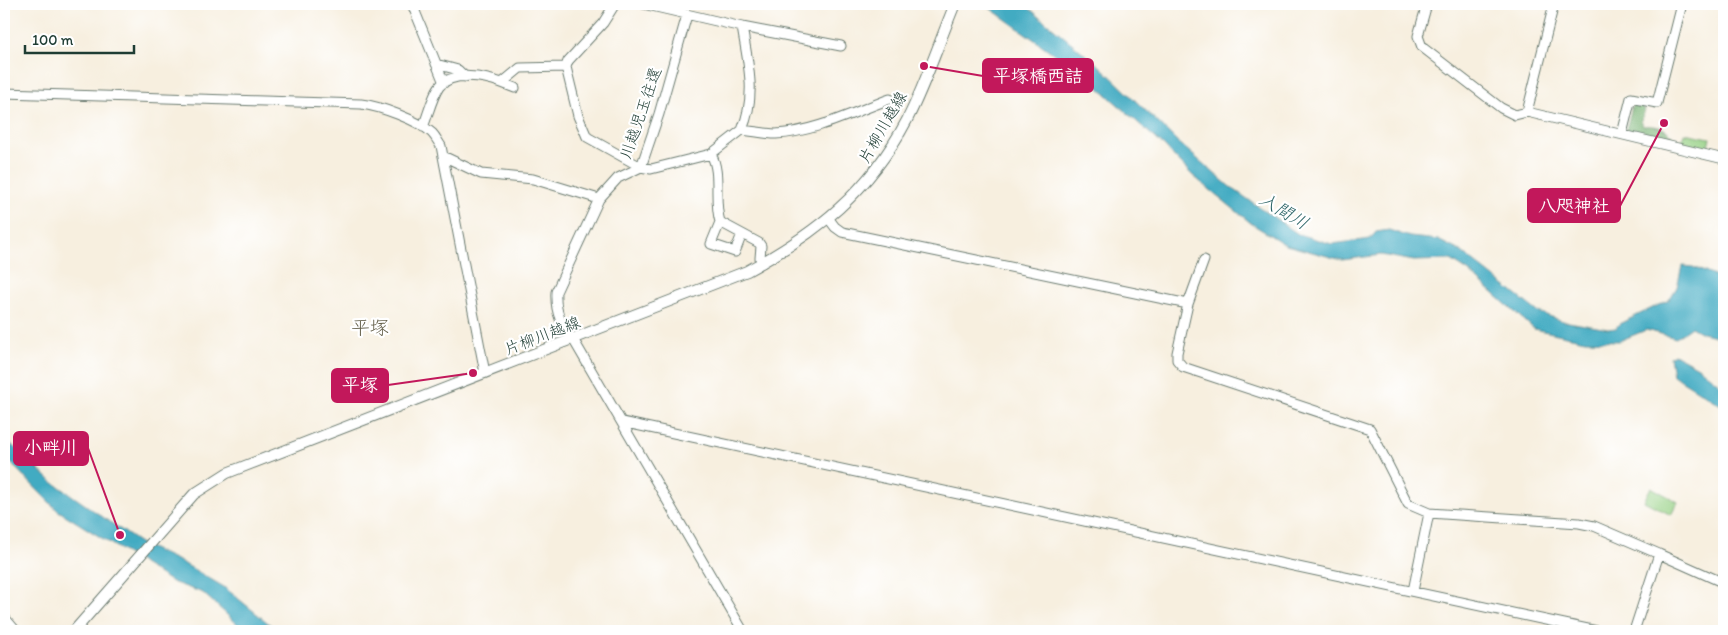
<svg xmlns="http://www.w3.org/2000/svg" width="1728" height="635" viewBox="0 0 1728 635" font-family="Itim,'Klee One',sans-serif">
  <rect width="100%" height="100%" fill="#fff"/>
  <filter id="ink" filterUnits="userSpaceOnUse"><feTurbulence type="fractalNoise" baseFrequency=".02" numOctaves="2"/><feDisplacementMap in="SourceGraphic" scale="10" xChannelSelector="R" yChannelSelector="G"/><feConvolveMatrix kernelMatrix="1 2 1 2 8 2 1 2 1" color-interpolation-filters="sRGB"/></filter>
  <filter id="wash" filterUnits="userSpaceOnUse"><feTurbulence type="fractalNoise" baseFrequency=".0096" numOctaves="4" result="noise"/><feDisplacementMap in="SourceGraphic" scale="20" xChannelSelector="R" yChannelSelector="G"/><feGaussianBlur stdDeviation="1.12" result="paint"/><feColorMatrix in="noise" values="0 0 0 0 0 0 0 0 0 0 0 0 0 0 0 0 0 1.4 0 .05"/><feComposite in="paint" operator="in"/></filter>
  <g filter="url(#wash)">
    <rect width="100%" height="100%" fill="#f7efdf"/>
    <path fill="#96d084" stroke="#5a865c" d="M1684,133L1710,138L1707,152L1681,146Z
      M1651,487L1678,502L1671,515L1644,501Z"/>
    <path fill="#78b272" stroke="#4c7853" d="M1633,103L1641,104L1645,110L1641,121L1643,126C1658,125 1668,128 1675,140L1672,143L1628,131L1626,129Z"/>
    <path fill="#42abc2" stroke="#30747b" d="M984,4H1024L1102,68L1178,142L1229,186L1298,234L1332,244L1370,239L1376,232L1389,230L1410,237L1438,240L1462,252L1538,312L1563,321L1608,329L1616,328L1619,324L1669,300L1677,287L1682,266L1693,267L1724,280V338L1702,333L1691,327L1676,338L1646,330L1619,341L1585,340L1534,329L1468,271L1451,260L1414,261L1381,255L1342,260L1286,245L1252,224L1192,175L1163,145L1088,78Z
      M1674,354L1698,367L1724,387V407L1673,375L1670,357Z
      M4,438L50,480L140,543L183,563L224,587L278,631H245L203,593L172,582L57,510L4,456Z"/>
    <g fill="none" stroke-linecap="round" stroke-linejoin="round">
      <path stroke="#42abc2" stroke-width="12" d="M20,453L24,457"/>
    </g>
  </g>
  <g filter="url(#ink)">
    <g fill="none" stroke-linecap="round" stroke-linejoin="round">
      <defs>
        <path id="minor" d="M412,4L444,83
          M615,4L603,23L568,61L566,67L578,116L587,137L641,167L651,169L711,154
          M643,4L742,27L841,46
          M1427,4L1418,36L1422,47L1501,108L1515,115L1527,112
          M1554,4L1527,112L1724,159
          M687,15L659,114L641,167L618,178L599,199L556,292C555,309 561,326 573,339L743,631
          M436,64L458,70L465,77
          M502,83L515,88
          M4,93L361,104C379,106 418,120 432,133C436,137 438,142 441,146L485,373
          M423,127C428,115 432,97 439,87C453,70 485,77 502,83L520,68L566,67
          M742,130C757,94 748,64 742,27
          M1622,134L1631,98L1657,103L1682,4
          M443,156L481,174L533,179L599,199
          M829,219L835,227L842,232L1188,304
          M720,222L711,244L735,252L742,234
          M1204,260L1188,304L1177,353V360L1183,367L1370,429L1408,504L1429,513L1579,523L1594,526L1659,554L1634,631
          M762,263L760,258L761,246L759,243L720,222C713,199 722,174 711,154L742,130C753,131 765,134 776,134C815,132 854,112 890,99
          M622,422L1597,631
          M1659,554L1724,583
          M1413,591L1429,513
          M4,617L16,631"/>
        <path id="major" d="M74,631L194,494L227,473L747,271C817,233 869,192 907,120C926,83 939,42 955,4"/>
      </defs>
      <use href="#minor" stroke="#6b7b70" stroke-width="11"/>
      <use href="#major" stroke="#6b7b70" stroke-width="12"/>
      <use href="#minor" stroke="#fff" stroke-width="9"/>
      <use href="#major" stroke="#fff" stroke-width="10"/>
    </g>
  </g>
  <g text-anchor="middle" stroke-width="4.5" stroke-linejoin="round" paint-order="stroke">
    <g font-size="16" fill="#1f3d34" stroke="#fff">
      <text transform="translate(640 113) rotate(-71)" y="6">川越児玉往還</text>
      <text transform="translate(882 127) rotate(-60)" y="6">片柳川越線</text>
      <text transform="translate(542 335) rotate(-21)" y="6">片柳川越線</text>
    </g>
    <g font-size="18" font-style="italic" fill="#2b6466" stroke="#fff">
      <text transform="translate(1284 211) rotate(31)" y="6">入間川</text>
    </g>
    <g font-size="19" fill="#66614c" stroke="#fff">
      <text x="370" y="334">平塚</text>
    </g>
  </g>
  <path fill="none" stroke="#c2185b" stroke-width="2" d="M924 66L983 76M1664 123L1620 206M473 373L388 385M120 535L88 448"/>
  <g fill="#c2185b" stroke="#fff" stroke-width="2">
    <circle cx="924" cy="66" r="5"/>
    <circle cx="1664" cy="123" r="5"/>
    <circle cx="473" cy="373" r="5"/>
    <circle cx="120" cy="535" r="5"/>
  </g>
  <g fill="#c2185b" stroke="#c2185b" stroke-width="2">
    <rect x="983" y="59" width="110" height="33" rx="5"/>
    <rect x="1528" y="189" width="92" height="33" rx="5"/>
    <rect x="332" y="369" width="56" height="33" rx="5"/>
    <rect x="14" y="432" width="74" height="33" rx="5"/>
  </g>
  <g font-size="18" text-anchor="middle" font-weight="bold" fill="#fff">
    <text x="1038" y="82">平塚橋西詰</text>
    <text x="1574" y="212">八咫神社</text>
    <text x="360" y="391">平塚</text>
    <text x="51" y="454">小畔川</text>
  </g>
  <rect width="1728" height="635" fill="none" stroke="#fff" stroke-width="20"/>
  <path d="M25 45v8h109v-8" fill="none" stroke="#1f3d34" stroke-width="2.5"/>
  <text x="32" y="45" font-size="15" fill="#1f3d34" stroke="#ffffff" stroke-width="4" paint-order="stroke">100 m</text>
</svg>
